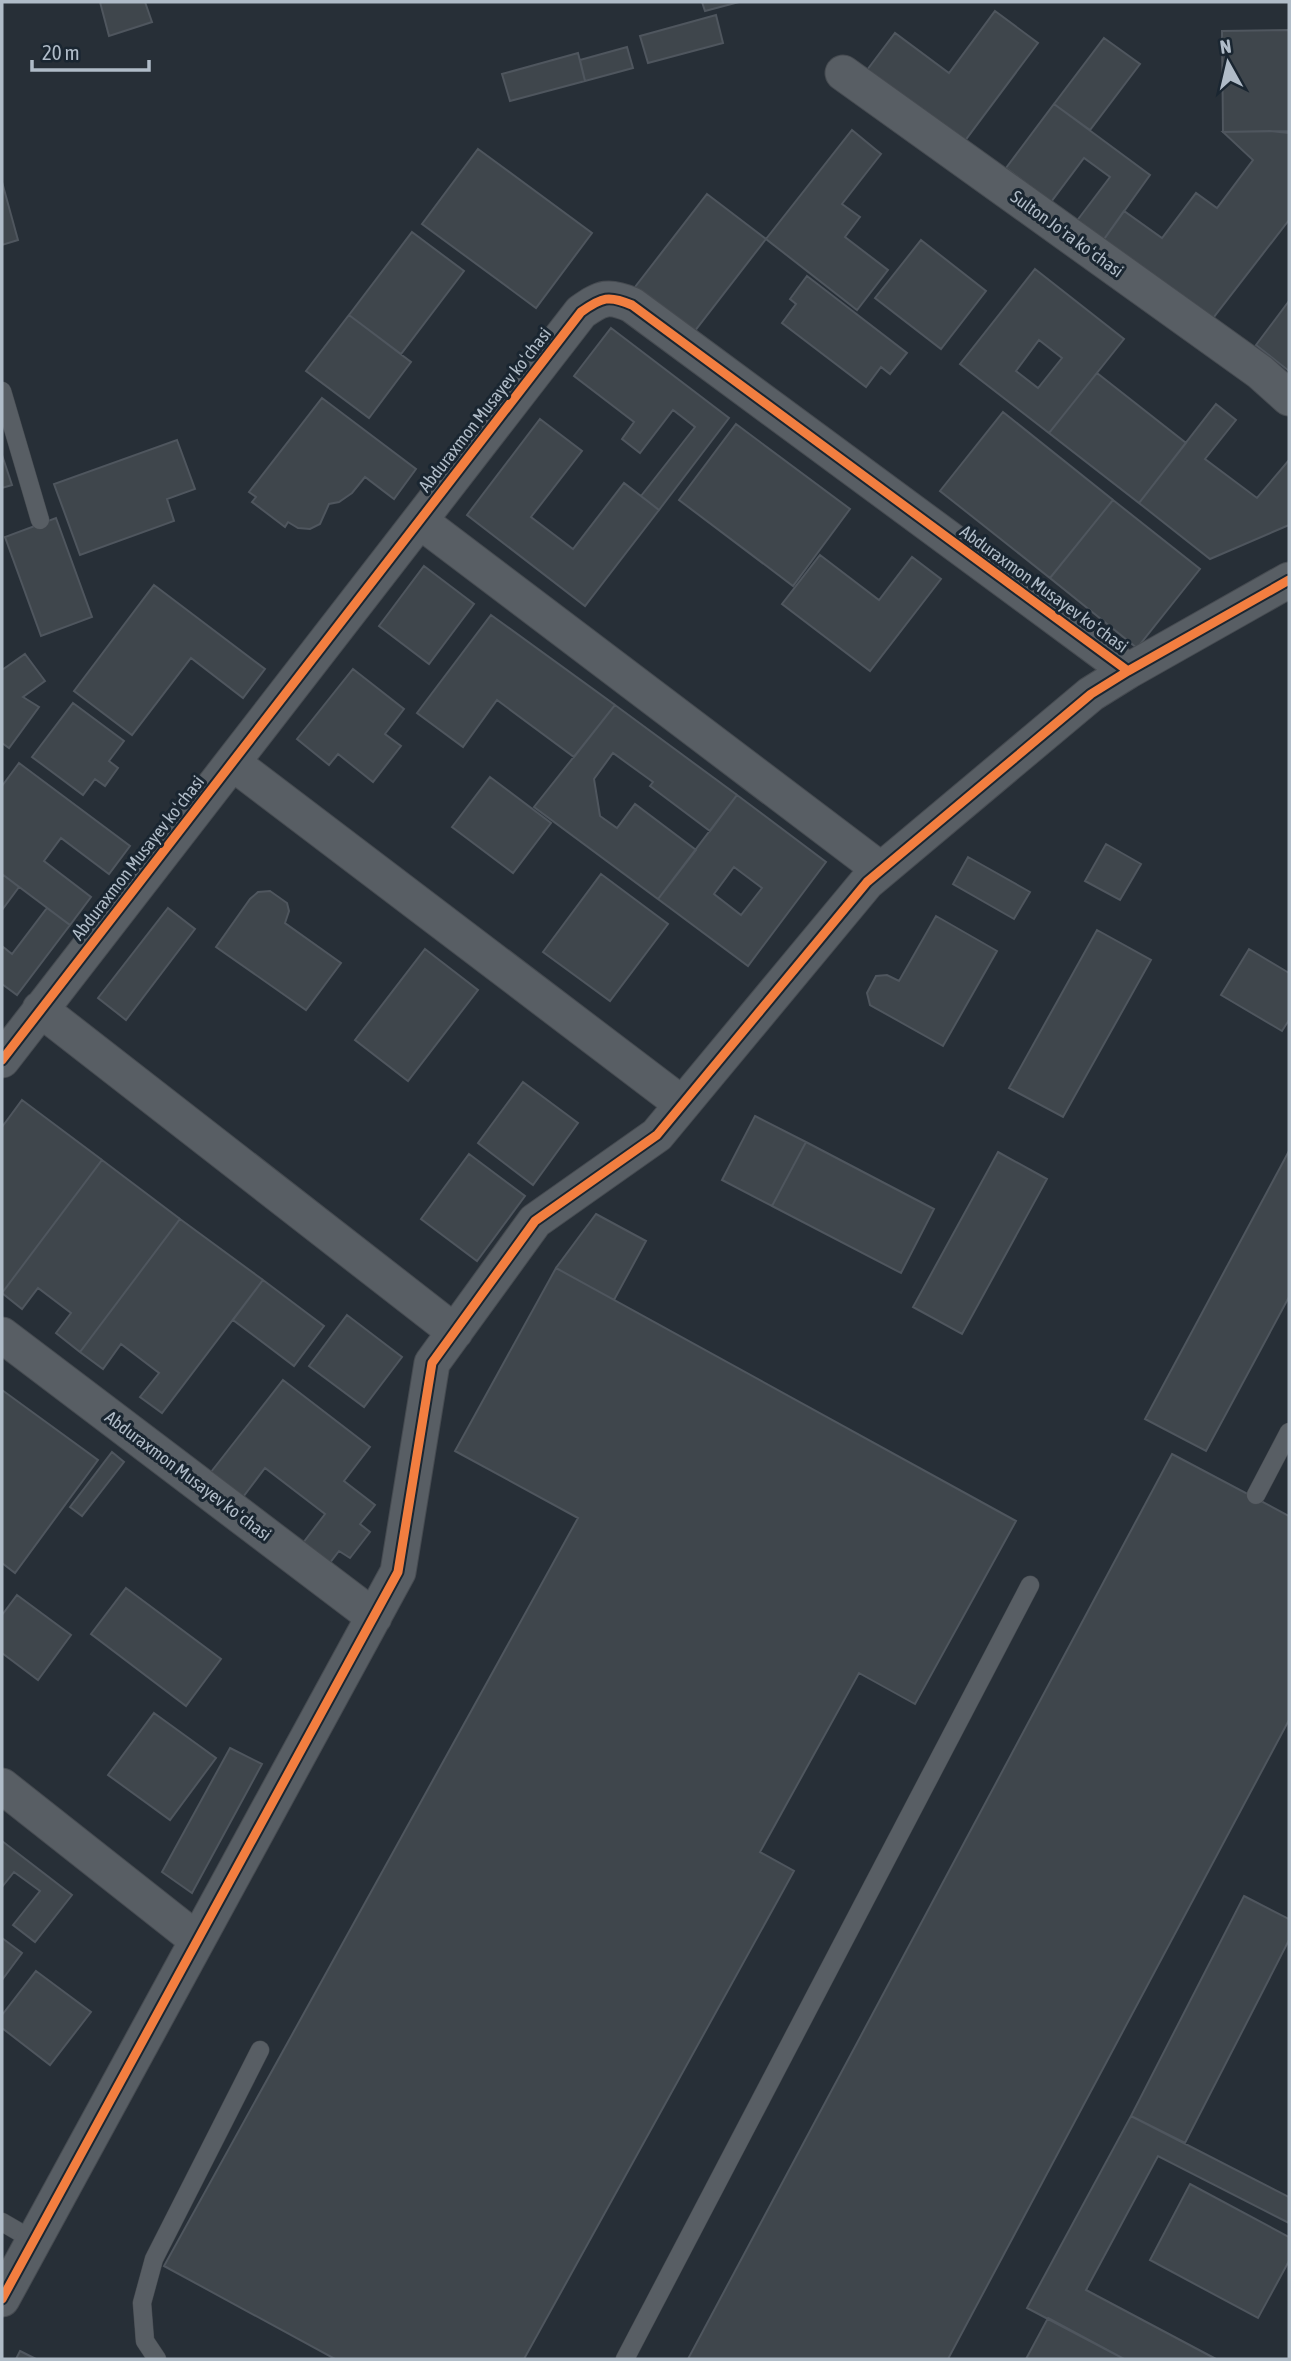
<svg xmlns="http://www.w3.org/2000/svg" width="1291" height="2361" viewBox="0 0 1291 2361" font-family="'Asap Condensed',sans-serif">
  <rect width="100%" height="100%" fill="#272f37"/>
  <path fill="#3f464c" stroke="#4f565e" stroke-width="2" fill-rule="evenodd" d="M100,2H145L152,22L109,36Z
    M702,2H739L705,11Z
    M995,11L1038,43L961,146L864,74L895,33L949,73Z
    M716,15L723,43L648,63L640,36Z
    M1289,30V131L1223,132L1222,31Z
    M1104,38L1140,64L1090,130L1054,104Z
    M627,47L633,68L585,81L580,60Z
    M578,53L585,81L510,101L502,74Z
    M1054,104L1150,175L1102,242L1076,222L1110,177L1084,158L1051,202L1006,168Z
    M852,130L881,154L842,204L860,217L845,237L888,270L857,310L766,239Z
    M1270,131L1289,133V220L1210,322L1102,242L1124,211L1162,238L1196,193L1217,208L1253,160L1223,132Z
    M478,149L592,233L536,308L422,224Z
    M2,182L18,240L2,245Z
    M707,194L766,239L694,332L635,287Z
    M412,232L464,271L401,354L349,315Z
    M921,240L986,291L941,349L875,298Z
    M1035,269L1124,339L1049,433L960,364ZM1039,340L1062,358L1038,388L1016,371Z
    M807,276L907,353L890,374L881,367L866,387L782,323L796,304L790,299Z
    M1289,301V371L1256,345Z
    M349,315L411,362L369,418L306,371Z
    M611,328L729,418L659,510L641,496L695,427L673,410L640,453L622,439L634,422L574,376Z
    M1097,373L1186,443L1139,503L1049,433Z
    M322,398L416,469L394,499L365,477L352,493L339,502L329,504L320,524L310,529L298,528L288,522L285,527L252,502L256,497L249,492Z
    M1216,404L1236,420L1205,459L1257,498L1289,460V525L1210,559L1139,503Z
    M1003,412L1113,500L1050,578L940,491Z
    M540,419L582,451L531,517L573,549L624,483L659,510L585,606L467,515Z
    M736,424L850,509L793,586L679,500Z
    M177,440L195,489L167,499L174,521L80,555L54,484Z
    M2,455L12,485L2,488Z
    M1113,500L1200,569L1137,648L1050,578Z
    M56,518L92,617L41,636L5,537Z
    M820,555L879,600L912,557L941,579L870,671L782,604Z
    M424,566L474,604L429,664L379,626Z
    M154,585L265,669L243,698L191,658L132,735L74,691Z
    M491,615L615,705L574,757L497,700L463,747L417,713Z
    M25,654L45,681L23,697L39,707L9,748L2,743V670Z
    M353,669L404,709L385,734L401,746L373,782L338,754L329,765L297,739Z
    M73,703L124,741L109,761L118,768L105,786L95,779L83,795L32,757Z
    M615,705L737,795L710,831L650,786L653,782L613,753L594,779L600,816L617,828L635,804L696,850L658,899L534,807Z
    M19,763L130,846L109,874L61,838L44,861L91,897L70,925L2,874V786Z
    M490,777L551,823L513,873L452,827Z
    M737,795L826,862L748,966L658,899ZM734,867L762,888L741,915L714,894Z
    M1106,844L1141,864L1120,900L1085,881Z
    M968,857L1030,892L1014,919L953,884Z
    M2,874L19,887L2,910Z
    M601,874L668,924L610,1001L543,952Z
    M270,891L287,903L289,911L285,923L341,963L306,1010L216,947L250,899L258,892Z
    M47,908L70,925L17,995L2,984V946L12,954Z
    M168,908L195,929L126,1020L98,998Z
    M936,916L997,951L943,1046L870,1005L867,993L876,976L887,975L899,981Z
    M1097,930L1151,960L1063,1117L1009,1088Z
    M425,949L478,990L408,1081L355,1040Z
    M1249,949L1289,973V1020L1282,1031L1221,995Z
    M523,1082L578,1123L533,1185L478,1143Z
    M22,1100L102,1160L2,1293V1127Z
    M755,1116L806,1142L772,1206L722,1180Z
    M806,1142L934,1209L901,1273L772,1206Z
    M1289,1151V1297L1206,1451L1145,1419Z
    M998,1152L1047,1179L962,1334L913,1307Z
    M469,1154L525,1196L477,1261L421,1219Z
    M102,1160L180,1219L80,1352L56,1333L71,1313L38,1288L22,1309L2,1293Z
    M596,1214L646,1241L614,1300L556,1268Z
    M180,1219L263,1280L162,1413L140,1397L159,1373L121,1344L103,1369L80,1352Z
    M556,1268L1016,1521L915,1704L859,1673L760,1852L794,1871L524,2359H335L164,2266L578,1518L455,1451Z
    M263,1280L324,1326L294,1366L233,1320Z
    M347,1315L402,1357L364,1407L309,1366Z
    M283,1380L370,1447L344,1481L375,1505L360,1524L370,1532L350,1558L339,1551L329,1564L303,1543L325,1514L265,1468L243,1497L211,1472Z
    M2,1390L98,1460L15,1573L2,1563Z
    M112,1452L124,1462L82,1516L70,1507Z
    M1172,1454L1289,1516V1720L948,2359H688Z
    M126,1588L221,1659L186,1706L91,1634Z
    M17,1595L71,1635L38,1680L2,1653V1615Z
    M154,1713L216,1758L170,1820L108,1775Z
    M230,1748L262,1764L192,1893L162,1872Z
    M2,1841L72,1895L35,1942L13,1925L40,1891L14,1872L2,1887Z
    M1244,1896L1289,1919V1940L1185,2143L1131,2116Z
    M2,1938L22,1953L2,1980Z
    M36,1971L91,2012L50,2065L2,2028V2015Z
    M1131,2116L1289,2197V2223L1158,2156L1086,2290L1216,2359H1124L1027,2308Z
    M1190,2184L1289,2237V2261L1258,2318L1150,2260Z
    M1048,2318L1124,2359H1026Z
    M20,2351L36,2359H16Z"/>
  <g fill="none" stroke-linecap="round" stroke-linejoin="round">
    <defs>
      <path id="lane" d="M2,391L40,520
        M1256,1495L1289,1432
        M2,2222L33,2240
        M157,2359L145,2341L142,2303L154,2259L260,2050
        M625,2359L1030,1585"/>
      <path id="street" d="M843,73L1260,372L1289,398
        M420,521L881,870
        M233,763L682,1104
        M40,1009L455,1332
        M2,1060L581,312C602,297 609,295 632,305L1128,671
        M2,1335L374,1617
        M2,1786L197,1940
        M2,2299L398,1572L432,1363L535,1221L657,1135L867,882L1091,694L1128,671L1289,580"/>
    </defs>
    <use href="#lane" stroke="#464b51" stroke-width="19"/>
    <use href="#street" stroke="#464b51" stroke-width="37"/>
    <use href="#lane" stroke="#585e64" stroke-width="18"/>
    <use href="#street" stroke="#585e64" stroke-width="35"/>
    <defs>
      <path id="cycleway" d="M2,1060L581,312C602,297 609,295 632,305L1128,671
        M2,2299L398,1572L432,1363L535,1221L657,1135L867,882L1091,694L1128,671L1289,580"/>
    </defs>
    <use href="#cycleway" stroke="#1a2631" stroke-width="13"/>
    <use href="#cycleway" stroke="#f27e40" stroke-width="9"/>
  </g>
  <g text-anchor="middle" stroke-width="6" stroke-linejoin="round" paint-order="stroke">
    <g font-size="18" fill="#b0bcc8" stroke="#1a2631">
      <text transform="translate(1067 234) rotate(36)" y="6">Sulton Joʻra koʻchasi</text>
      <text transform="translate(485 410) rotate(-52)" y="6">Abduraxmon Musayev koʻchasi</text>
      <text transform="translate(1044 589) rotate(36)" y="6">Abduraxmon Musayev koʻchasi</text>
      <text transform="translate(138 858) rotate(-52)" y="6">Abduraxmon Musayev koʻchasi</text>
      <text transform="translate(188 1476) rotate(37)" y="6">Abduraxmon Musayev koʻchasi</text>
    </g>
  </g>
  <rect width="1291" height="2361" fill="none" stroke="#b0bcc8" stroke-width="7"/>
  <g transform="translate(1228 63) rotate(352)" stroke="#1a2631" stroke-width="5" paint-order="stroke">
  <path d="M0-5L12 26L0 18L-12 26Z" fill="#b0bcc8"/>
  <text y="-10" font-size="19" font-weight="bold" text-anchor="middle" fill="#b0bcc8">N</text>
  </g>
  <path d="M32 60v10h117v-10" fill="none" stroke="#b0bcc8" stroke-width="3.5"/>
  <text x="42" y="60" font-size="21" fill="#b0bcc8" stroke="#1a2631" stroke-width="5" paint-order="stroke">20 m</text>
</svg>
